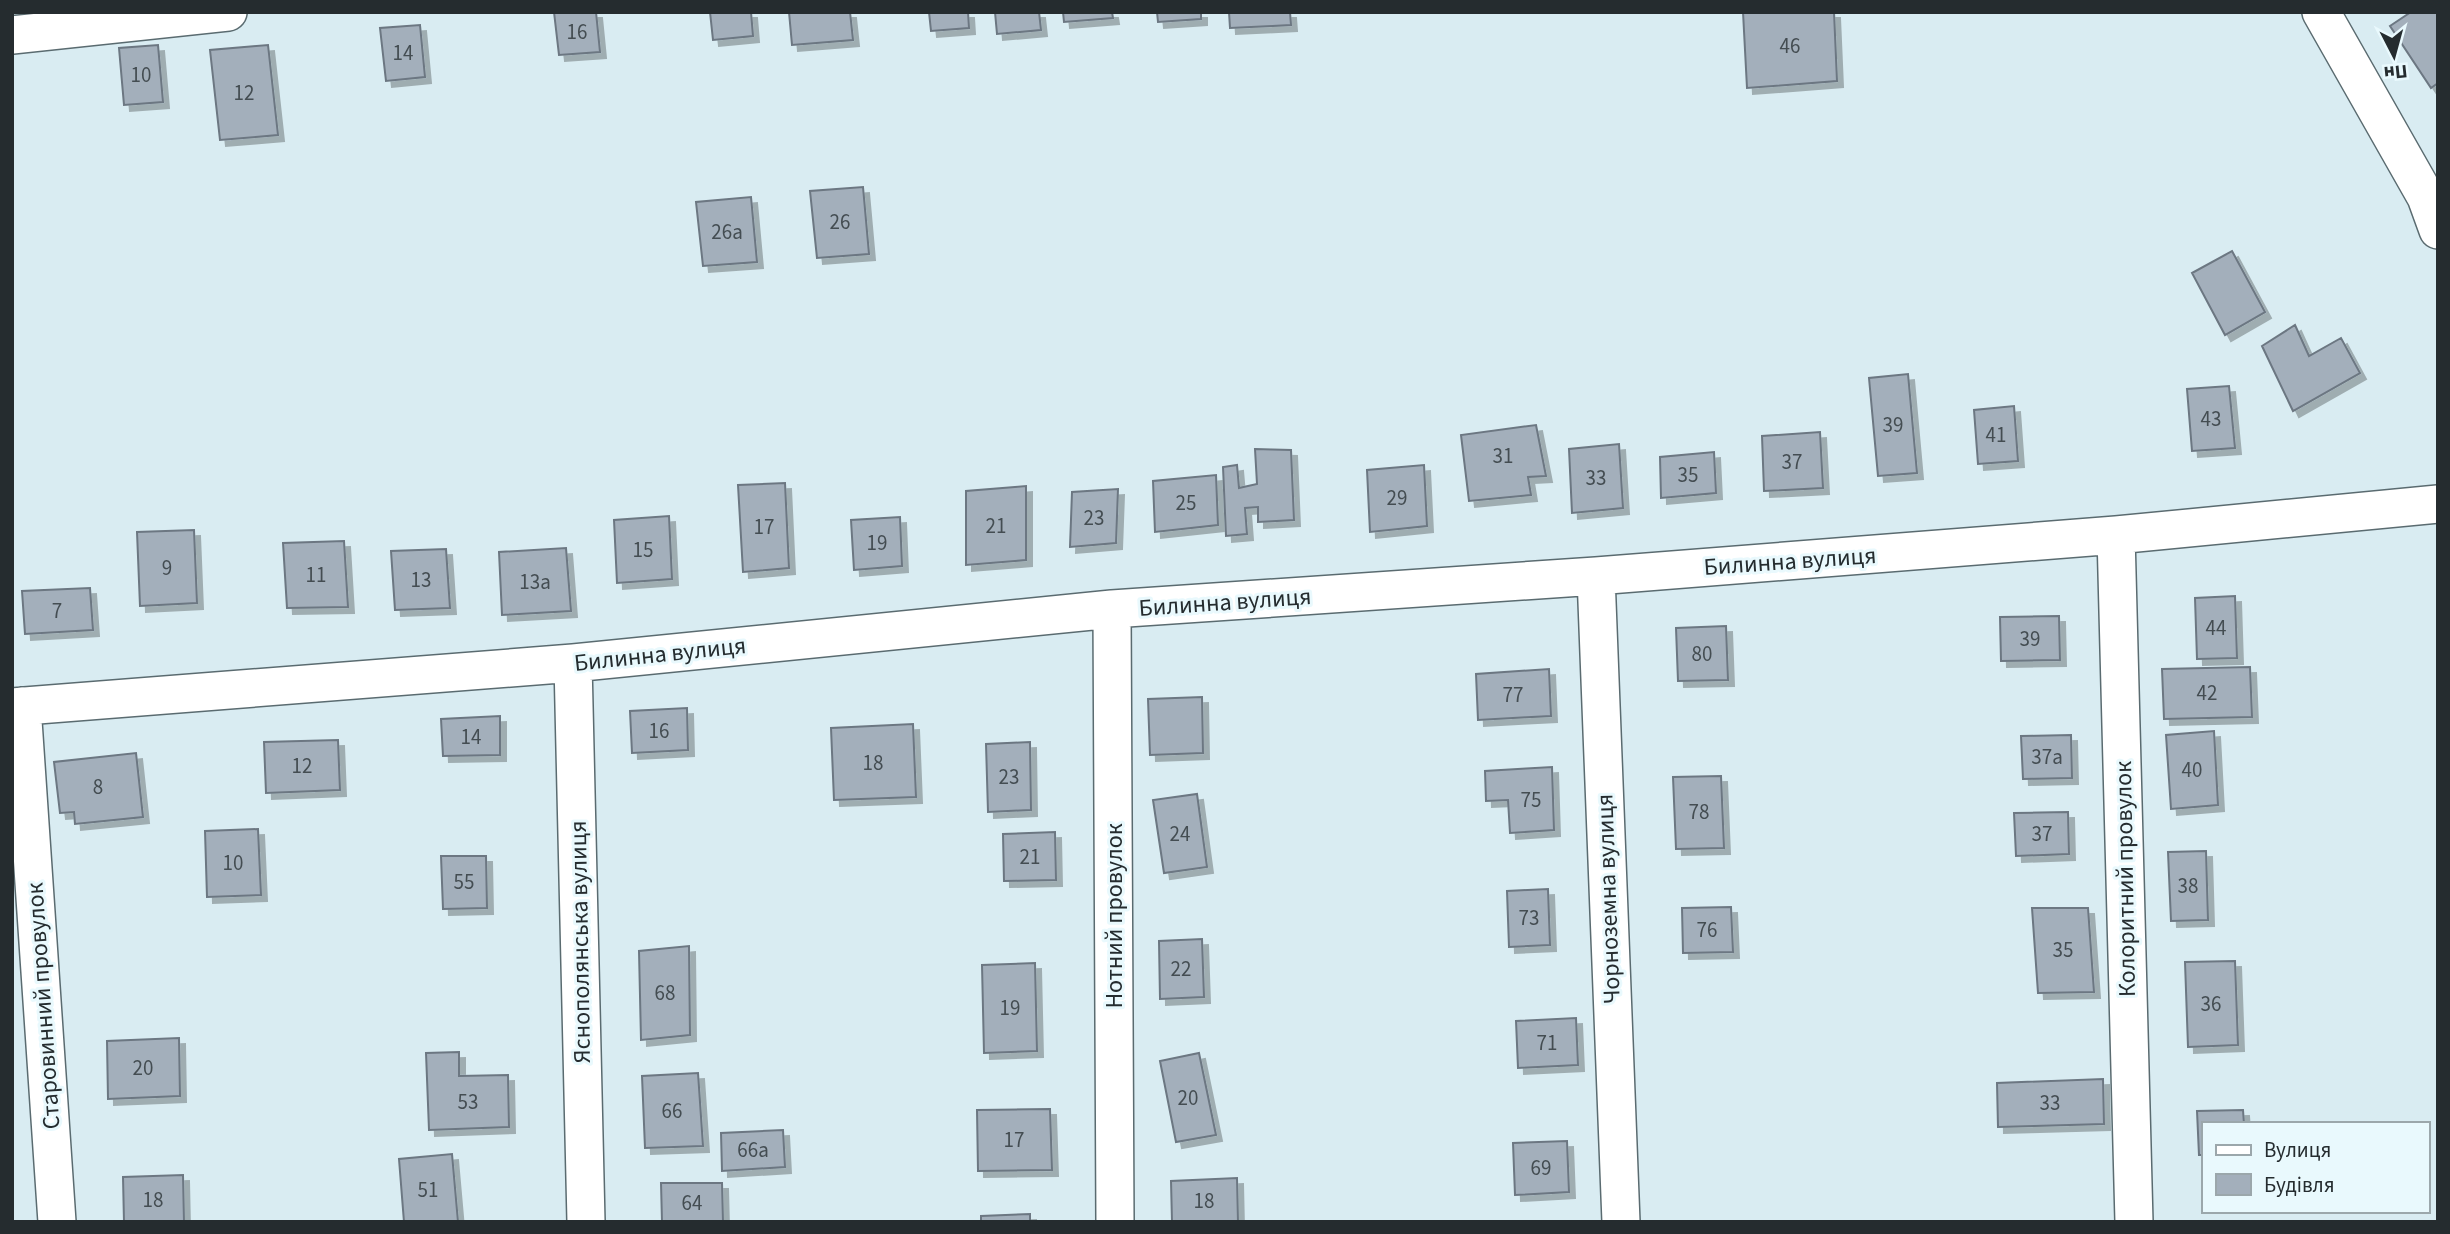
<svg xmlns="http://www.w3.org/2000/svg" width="2450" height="1234" viewBox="0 0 2450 1234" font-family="'Source Sans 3',sans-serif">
  <defs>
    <filter id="shadow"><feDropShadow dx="6" dy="6" stdDeviation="0" flood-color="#0004"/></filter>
  </defs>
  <rect width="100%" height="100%" fill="#d9ecf2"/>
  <path fill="#a3afbb" stroke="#6c7782" stroke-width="2" filter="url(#shadow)" d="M554,12H596L600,52L559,55Z
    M710,12H751L753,36L713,40Z
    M789,12H850L853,40L792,45Z
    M929,12H968L969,28L931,31Z
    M995,12H1039L1041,30L997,34Z
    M1063,12H1112L1113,18L1064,22Z
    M1157,12H1201V19L1158,22Z
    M1229,12H1290L1291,25L1230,28Z
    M1743,12H1834L1837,81L1747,88Z
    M2411,12H2438V83L2431,88L2390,26Z
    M420,25L425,77L386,81L380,28Z
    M158,45L163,102L124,105L119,48Z
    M268,45L278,135L220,140L210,50Z
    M863,187L869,254L817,258L810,191Z
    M751,197L757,262L703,266L696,202Z
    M2232,251L2265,312L2225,335L2192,273Z
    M2295,325L2309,356L2341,338L2360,373L2293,411L2262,346Z
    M1908,374L1917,473L1878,476L1869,378Z
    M2229,386L2235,448L2192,451L2187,389Z
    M2014,406L2018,461L1978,464L1974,410Z
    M1536,425L1546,476L1528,477L1531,495L1469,501L1461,435Z
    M1820,432L1823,488L1764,491L1762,436Z
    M1619,444L1623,508L1572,513L1569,449Z
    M1255,449L1291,450L1294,520L1258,522V507L1245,508L1247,534L1226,536L1223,467L1237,465L1239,488L1257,484Z
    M1714,452L1716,493L1661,498L1660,457Z
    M1424,465L1427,526L1370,532L1367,470Z
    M1216,475L1218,525L1155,532L1153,481Z
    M785,483L789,568L743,572L738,485Z
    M1026,486V560L966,565V491Z
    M1118,489L1116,543L1070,547L1072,492Z
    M669,516L672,579L617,583L614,520Z
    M900,517L902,566L854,570L851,520Z
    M194,530L197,603L140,606L137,532Z
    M344,541L348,607L287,608L283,543Z
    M566,548L571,611L502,615L499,552Z
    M446,549L450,608L395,610L391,551Z
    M90,588L93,630L25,634L22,591Z
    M2235,596L2237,658L2197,659L2195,598Z
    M2059,616L2060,660L2001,661L2000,617Z
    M1726,626L1728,680L1678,681L1676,628Z
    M2250,667L2252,717L2164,719L2162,669Z
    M1549,669L1551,716L1478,720L1476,674Z
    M1202,697L1203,753L1150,755L1148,699Z
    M687,708L688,750L632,753L630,711Z
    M500,716V755L443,756L441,719Z
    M913,724L916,797L834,800L831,728Z
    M2214,731L2218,805L2171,809L2166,735Z
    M2071,735L2072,778L2023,779L2021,736Z
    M338,740L340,790L266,793L264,742Z
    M1030,742L1031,810L988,812L986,744Z
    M136,753L143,817L75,824L74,812L60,813L54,762Z
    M1552,767L1554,830L1510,833L1508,800L1486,801L1485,771Z
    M1721,776L1724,848L1676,849L1673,777Z
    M1197,794L1207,867L1164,873L1153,800Z
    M2068,812L2069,854L2016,856L2014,813Z
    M258,829L261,895L207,897L205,831Z
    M1055,832L1056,880L1004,881L1003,834Z
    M2206,851L2208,920L2171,921L2168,852Z
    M441,856H486L487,908L443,909Z
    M1548,889L1550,945L1509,947L1507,891Z
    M1731,907L1733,952L1683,953L1682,908Z
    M2032,908H2088L2094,992L2038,993Z
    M1202,939L1204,997L1160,999L1159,941Z
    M689,946L690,1035L641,1040L639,951Z
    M2235,961L2238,1045L2188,1047L2185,962Z
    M1035,963L1037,1051L984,1053L982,965Z
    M1576,1018L1578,1065L1518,1068L1516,1021Z
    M179,1038L180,1096L108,1099L107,1041Z
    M459,1052V1076L508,1075L509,1127L429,1130L426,1053Z
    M1199,1053L1216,1135L1176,1142L1160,1061Z
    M698,1073L703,1146L645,1148L642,1076Z
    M2103,1079L2104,1124L1998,1127L1997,1083Z
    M1050,1109L1052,1170L978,1171L977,1110Z
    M2243,1110L2244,1124H2203V1155H2199L2197,1111Z
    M783,1130L785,1167L722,1171L721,1133Z
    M1567,1141L1569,1192L1515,1195L1513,1143Z
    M452,1154L458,1222H404L399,1159Z
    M183,1175L184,1222H124L123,1177Z
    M1237,1178L1238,1222H1172L1171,1181Z
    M661,1183H722L723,1222H662Z
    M1030,1214V1222H981V1216Z"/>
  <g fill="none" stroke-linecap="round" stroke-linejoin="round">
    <defs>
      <path id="minor" d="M2321,12L2426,197L2438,230
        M12,35L228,12
        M2116,535L2134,1222
        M1596,576L1621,1222
        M1112,609L1115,1222
        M573,663L586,1222
        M22,706L57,1222
        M12,707L573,663L1112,609L1596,576L2116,535L2438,504"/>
    </defs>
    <use href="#minor" stroke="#5a6b70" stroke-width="40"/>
    <use href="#minor" stroke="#fff" stroke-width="37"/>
  </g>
  <g text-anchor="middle" stroke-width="6" stroke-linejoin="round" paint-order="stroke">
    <g font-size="21" fill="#444d52">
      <text x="577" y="39">16</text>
      <text x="1790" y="53">46</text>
      <text x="403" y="60">14</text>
      <text x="141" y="82">10</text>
      <text x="244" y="100">12</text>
      <text x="840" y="229">26</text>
      <text x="727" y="239">26а</text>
      <text x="2211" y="426">43</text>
      <text x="1893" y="432">39</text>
      <text x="1996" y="442">41</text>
      <text x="1503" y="463">31</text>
      <text x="1792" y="469">37</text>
      <text x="1688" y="482">35</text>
      <text x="1596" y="485">33</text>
      <text x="1397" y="505">29</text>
      <text x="1186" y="510">25</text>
      <text x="1094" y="525">23</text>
      <text x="996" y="533">21</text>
      <text x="764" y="534">17</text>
      <text x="877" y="550">19</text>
      <text x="643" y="557">15</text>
      <text x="167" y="575">9</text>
      <text x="316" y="582">11</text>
      <text x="421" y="587">13</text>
      <text x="535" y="589">13а</text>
      <text x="57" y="618">7</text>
      <text x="2216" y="635">44</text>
      <text x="2030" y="646">39</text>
      <text x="1702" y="661">80</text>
      <text x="2207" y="700">42</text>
      <text x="1513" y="702">77</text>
      <text x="659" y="738">16</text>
      <text x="471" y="744">14</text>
      <text x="2047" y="764">37а</text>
      <text x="873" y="770">18</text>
      <text x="302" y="773">12</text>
      <text x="2192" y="777">40</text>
      <text x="1009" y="784">23</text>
      <text x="98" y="794">8</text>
      <text x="1531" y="807">75</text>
      <text x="1699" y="819">78</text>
      <text x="1180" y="841">24</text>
      <text x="2042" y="841">37</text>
      <text x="1030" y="864">21</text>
      <text x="233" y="870">10</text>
      <text x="464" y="889">55</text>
      <text x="2188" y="893">38</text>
      <text x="1529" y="925">73</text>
      <text x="1707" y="937">76</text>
      <text x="2063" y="957">35</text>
      <text x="1181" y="976">22</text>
      <text x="665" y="1000">68</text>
      <text x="2211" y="1011">36</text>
      <text x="1010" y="1015">19</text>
      <text x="1547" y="1050">71</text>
      <text x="143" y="1075">20</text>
      <text x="1188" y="1105">20</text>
      <text x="468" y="1109">53</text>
      <text x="2050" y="1110">33</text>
      <text x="672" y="1118">66</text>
      <text x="1014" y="1147">17</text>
      <text x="753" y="1157">66а</text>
      <text x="1541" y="1175">69</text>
      <text x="428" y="1197">51</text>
      <text x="153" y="1207">18</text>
      <text x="1204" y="1208">18</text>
      <text x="692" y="1210">64</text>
    </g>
    <g font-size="24" fill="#252c2f" stroke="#e9f9fd">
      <text transform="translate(1790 561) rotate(-4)" y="8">Билинна вулиця</text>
      <text transform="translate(1225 602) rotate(-4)" y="8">Билинна вулиця</text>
      <text transform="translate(660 654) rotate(-6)" y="8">Билинна вулиця</text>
      <text transform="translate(2125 879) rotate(-91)" y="8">Колоритний провулок</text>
      <text transform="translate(1608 899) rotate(-92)" y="8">Чорноземна вулиця</text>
      <text transform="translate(1114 916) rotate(-90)" y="8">Нотний провулок</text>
      <text transform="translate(580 942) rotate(-91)" y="8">Яснополянська вулиця</text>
      <text transform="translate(43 1006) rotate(-94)" y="8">Старовинний провулок</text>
    </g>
  </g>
  <rect width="2450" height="1234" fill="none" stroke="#252c2f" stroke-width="28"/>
  <rect x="2202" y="1122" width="228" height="91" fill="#e9f9fd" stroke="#9ba7ab" stroke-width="2"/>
  <rect x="2216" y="1145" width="35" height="10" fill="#ffffff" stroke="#9ba7ab" stroke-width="2"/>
  <text x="2264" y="1157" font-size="21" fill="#252c2f">Вулиця</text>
  <rect x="2216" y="1174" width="35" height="21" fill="#a3afbb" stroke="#9ba7ab" stroke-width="2"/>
  <text x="2264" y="1192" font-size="21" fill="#252c2f">Будівля</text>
  <g transform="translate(2394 56) rotate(174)" stroke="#e9f9fd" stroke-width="5" paint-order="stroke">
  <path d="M0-5L12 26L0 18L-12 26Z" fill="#252c2f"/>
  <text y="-10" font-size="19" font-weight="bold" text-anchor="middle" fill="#252c2f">Пн</text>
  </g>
</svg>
